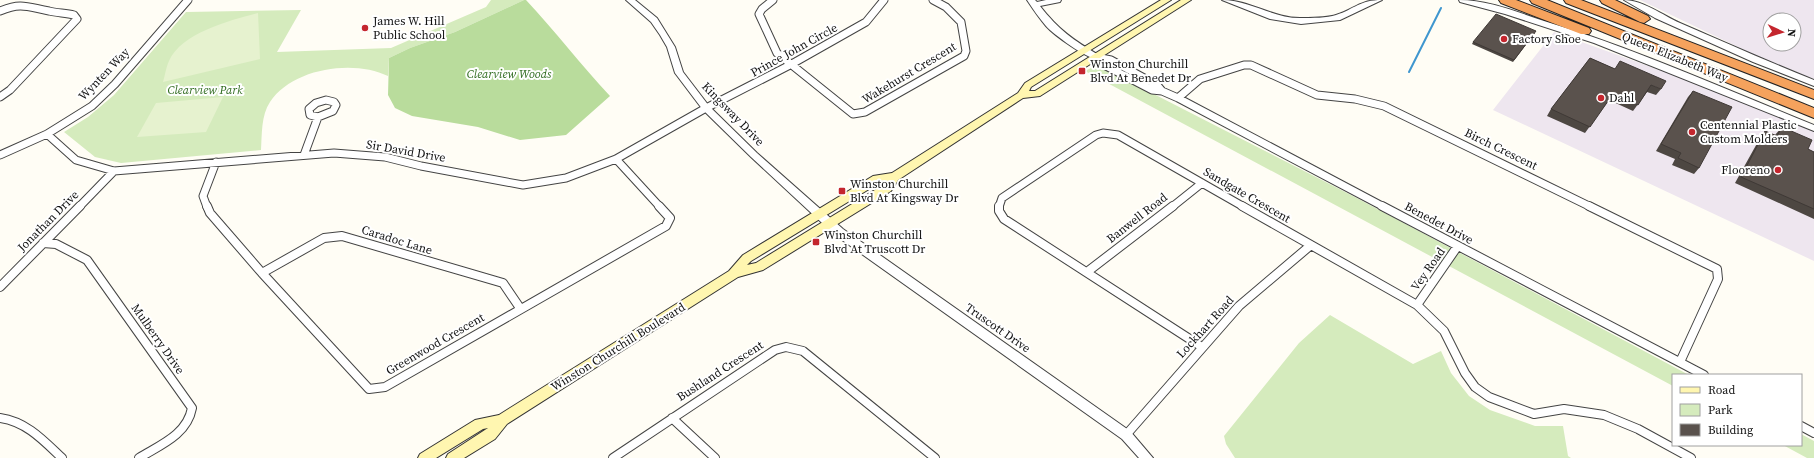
<svg xmlns="http://www.w3.org/2000/svg" width="1814" height="458" viewBox="0 0 1814 458" font-family="'Source Serif 4',serif">
  <rect width="100%" height="100%" fill="#fffdf5"/>
  <path fill="#eee6ef" fill-rule="evenodd" d="M1640,0H1814V79L1763,59ZM1770,20H1794V44H1770Z
    M1554,32L1704,86L1814,131V261L1493,110Z"/>
  <path fill="#d5ebbd" d="M491,0H524L455,32L410,48L389,58L388,76C354,59 292,68 270,102C261,115 262,135 261,150L121,163L95,157L64,132L88,117L114,95L186,12L301,10L277,52L391,48L486,7Z
    M1095,66L1101,67L1353,196L1689,375H1673V386L1085,71Z
    M1330,315L1413,364L1441,351L1451,373L1469,396L1490,410L1535,426H1563L1568,456L1571,458H1235L1226,444L1224,436L1299,343Z
    M1801,434L1814,441V458H1807L1783,445H1801Z"/>
  <path fill="#b9dc9c" d="M524,0H526C555,31 581,65 610,96L566,135L520,140L478,127L412,116L395,108L388,95L389,58L410,48L455,32Z"/>
  <path fill="#e6f2cf" d="M258,13L260,59L163,82C165,76 166,67 169,61C181,33 231,20 258,13Z
    M223,97L206,132L137,137L156,103Z"/>
  <g fill="none" stroke-linecap="round" stroke-linejoin="round">
    <path stroke="#3f96cf" stroke-width="2" d="M1409,72L1441,8"/>
    <defs>
      <path id="minor-far1" d="M773,0L762,9L759,14L777,53L853,114L865,112L964,56L966,51L961,22L946,7L933,0
        M0,11C22,2 27,7 49,11C57,13 66,13 74,15L77,19L10,90L0,97
        M1096,57L1104,65L1152,90L1162,91L1178,98L1384,207
        M1096,57L1111,60L1157,85L1162,91
        M1178,98L1200,79L1244,65H1251L1317,95L1355,99L1384,106L1591,207
        M326,100L334,102L336,105L333,111L318,117L310,115L309,109L316,103Z
        M47,134L76,160L114,171L334,153L385,157L421,166L523,185L566,178L616,159L706,108L790,65L866,22L884,0
        M0,155L47,134L92,106L115,84L188,0
        M304,155L318,117
        M616,159L660,207
        M79,207L114,171
        M207,207L203,196L216,162
        M999,207L1002,198L1096,135L1103,133L1118,135L1244,207
        M1172,207L1202,183"/>
      <path id="minor" d="M207,206L210,213L262,273L369,389L385,387L666,226L670,218L659,206
        M999,206V211L1004,219L1202,347
        M1242,206L1417,305L1444,331L1465,373L1475,387L1489,397L1534,414L1564,409L1604,415L1638,429L1691,458
        M1382,206L1704,375
        M1589,206L1717,269L1718,279L1680,362
        M43,243L56,244L87,260L192,408C187,435 160,445 139,458
        M1087,272L1173,206
        M262,273L324,238L342,236L503,283L520,308
        M0,287L80,206
        M1417,305L1457,247
        M0,418C27,422 43,440 62,458
        M672,418L715,458
        M1801,426L1814,433
        M1126,435L1239,306L1311,245
        M613,458L775,350L786,347L803,351L935,458"/>
      <path id="tertiary" d="M626,0H635L657,18L675,47L683,72L709,106L757,153L843,229L1130,431L1153,458H1139L1122,439L835,235L751,157L703,110L675,73L667,47L660,35L651,22Z
        M1027,0H1035L1037,2L1046,0H1061L1060,2L1040,6C1058,29 1074,41 1099,55V59C1089,61 1053,34 1046,26C1039,18 1033,9 1027,0Z
        M1222,0C1250,0 1274,19 1302,18C1312,18 1327,18 1336,15C1355,9 1359,0 1382,0L1340,20L1301,24L1270,19Z
        M1459,0C1488,0 1517,12 1544,21C1636,49 1725,89 1814,125V131L1594,43L1505,14L1460,2Z
        M1624,0C1643,0 1662,15 1680,23C1724,42 1769,62 1814,80V86L1753,62L1655,18Z"/>
      <path id="secondary" d="M1161,0H1171L1031,87L1029,91H1035L1181,0H1191L1040,96L1023,98L898,180L891,191L763,270L738,277L507,424L495,439L464,458H446L448,454L488,428L483,429L436,458H418L420,454L475,420L499,415L729,271L743,255L873,176L892,173L1018,93L1025,83ZM885,182L883,185L756,263L747,265L751,261L879,183Z"/>
      <path id="motorway" d="M1499,0H1516L1589,28L1591,31L1589,34H1581L1501,3Z
        M1530,0H1547L1814,108V118L1532,3Z
        M1564,0H1581L1814,90V99L1566,3Z
        M1600,0H1615L1648,16L1650,19L1644,23L1640,22L1602,3Z"/>
    </defs>
    <use href="#minor-far1" stroke="#444" stroke-width="9"/>
    <use href="#minor" stroke="#444" stroke-width="10"/>
    <use href="#tertiary" stroke="#444" stroke-width="2"/>
    <use href="#secondary" stroke="#333" stroke-width="2"/>
    <use href="#motorway" stroke="#222" stroke-width="2"/>
    <use href="#minor-far1" stroke="#fff" stroke-width="7"/>
    <use href="#minor" stroke="#fff" stroke-width="8"/>
    <use href="#tertiary" fill="#fff" fill-rule="evenodd"/>
    <use href="#secondary" fill="#fff6b0" fill-rule="evenodd"/>
    <use href="#motorway" fill="#f5a25d" fill-rule="evenodd"/>
  </g>
  <path fill="#4d4742" d="M1535,33L1513,62L1472,44L1473,42Z
    M1590,58L1661,89L1656,95L1647,92L1633,111L1609,100L1585,133L1547,116L1551,109Z
    M1693,91L1699,168L1694,174L1672,165L1675,159L1656,151L1688,97Z
    M1782,127L1808,149L1814,152V219L1735,183L1760,138L1765,131L1775,135Z"/>
  <path fill="#5a524d" stroke="#3f3936" d="M1496,14L1536,31L1514,60L1473,42Z
    M1590,58L1615,69L1620,61L1666,81L1661,89L1651,85L1638,105L1613,94L1590,127L1551,109Z
    M1693,91L1732,107L1699,168L1678,158L1681,153L1661,144Z
    M1782,127L1812,140L1808,149L1814,152V209L1741,177L1765,131L1777,136Z"/>
  <g fill="#c4262e" stroke="#fff" stroke-width="1.5">
    <circle cx="365" cy="28" r="4"/>
    <circle cx="1504" cy="39" r="4"/>
    <rect x="1078" y="67" width="8" height="8" rx="2"/>
    <circle cx="1601" cy="98" r="4"/>
    <circle cx="1692" cy="132" r="4"/>
    <circle cx="1778" cy="170" r="4"/>
    <rect x="838" y="187" width="8" height="8" rx="2"/>
    <rect x="812" y="238" width="8" height="8" rx="2"/>
  </g>
  <g text-anchor="middle" stroke-width="4" stroke-linejoin="round" paint-order="stroke">
    <g font-size="12" fill="#111" stroke="#fff" text-anchor="start">
      <text x="373" y="25">James W. Hill<tspan x="373" dy="14">Public School</tspan></text>
      <text x="1512" y="43">Factory Shoe</text>
      <text x="1090" y="68">Winston Churchill<tspan x="1090" dy="14">Blvd At Benedet Dr</tspan></text>
      <text x="1609" y="102">Dahl</text>
      <text x="1700" y="129">Centennial Plastic<tspan x="1700" dy="14">Custom Molders</tspan></text>
      <text x="1770" y="174" text-anchor="end">Flooreno</text>
      <text x="850" y="188">Winston Churchill<tspan x="850" dy="14">Blvd At Kingsway Dr</tspan></text>
      <text x="824" y="239">Winston Churchill<tspan x="824" dy="14">Blvd At Truscott Dr</tspan></text>
    </g>
    <g font-size="12" fill="#111" stroke="#fff">
      <text transform="translate(794 50) rotate(-29)" y="4">Prince John Circle</text>
      <text transform="translate(1675 57) rotate(22)" y="4">Queen Elizabeth Way</text>
      <text transform="translate(909 73) rotate(-31)" y="4">Wakehurst Crescent</text>
      <text transform="translate(104 74) rotate(-46)" y="4">Wynten Way</text>
      <text transform="translate(733 114) rotate(46)" y="4">Kingsway Drive</text>
      <text transform="translate(1501 149) rotate(26)" y="4">Birch Crescent</text>
      <text transform="translate(406 151) rotate(10)" y="4">Sir David Drive</text>
      <text transform="translate(1247 195) rotate(30)" y="4">Sandgate Crescent</text>
      <text transform="translate(1137 218) rotate(-38)" y="4">Banwell Road</text>
      <text transform="translate(48 221) rotate(-45)" y="4">Jonathan Drive</text>
      <text transform="translate(1439 223) rotate(28)" y="4">Benedet Drive</text>
      <text transform="translate(397 240) rotate(17)" y="4">Caradoc Lane</text>
      <text transform="translate(1428 269) rotate(-55)" y="4">Vey Road</text>
      <text transform="translate(1205 327) rotate(-48)" y="4">Lockhart Road</text>
      <text transform="translate(998 328) rotate(35)" y="4">Truscott Drive</text>
      <text transform="translate(158 339) rotate(55)" y="4">Mulberry Drive</text>
      <text transform="translate(435 344) rotate(-30)" y="4">Greenwood Crescent</text>
      <text transform="translate(618 347) rotate(-32)" y="4">Winston Churchill Boulevard</text>
      <text transform="translate(720 371) rotate(-33)" y="4">Bushland Crescent</text>
    </g>
    <g font-size="12" font-style="italic" fill="#2f6b1f" stroke="#fff">
      <text x="509" y="78">Clearview Woods</text>
      <text x="205" y="94">Clearview Park</text>
    </g>
  </g>
  <rect x="1672" y="374" width="130" height="72" fill="#ffffff" stroke="#a0a0a0"/>
  <rect x="1680" y="387" width="20" height="6" fill="#fff6b0" stroke="#a0a0a0"/>
  <text x="1708" y="394" font-size="12" fill="#111111">Road</text>
  <rect x="1680" y="404" width="20" height="12" fill="#d5ebbd" stroke="#a0a0a0"/>
  <text x="1708" y="414" font-size="12" fill="#111111">Park</text>
  <rect x="1680" y="424" width="20" height="12" fill="#5a524d" stroke="#a0a0a0"/>
  <text x="1708" y="434" font-size="12" fill="#111111">Building</text>
  <g transform="translate(1782 32) rotate(94)"><circle r="19" fill="#ffffff" stroke="#a0a0a0"/>
  <path d="M0-3L7 15L0 10L-7 15Z" fill="#c4262e"/>
  <text y="-6" font-size="11" font-weight="bold" text-anchor="middle" fill="#111111">N</text>
  </g>
</svg>
